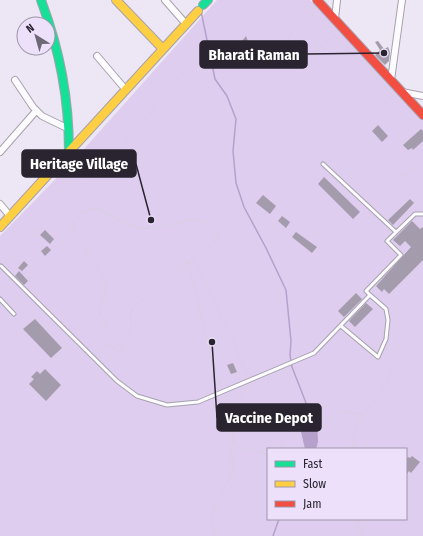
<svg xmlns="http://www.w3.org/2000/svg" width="423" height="536" viewBox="0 0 423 536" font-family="'Fira Sans Condensed',sans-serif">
  <rect width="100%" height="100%" fill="#ede6f4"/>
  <path fill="#decdef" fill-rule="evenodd" d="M217,0H310L423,120V536H0V236L75,159ZM268,449H406V519H268Z"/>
  <path fill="#b6a0cc" d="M317,420L318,442L316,449H305L299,423Z"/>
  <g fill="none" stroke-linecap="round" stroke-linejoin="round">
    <path stroke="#b6a0cc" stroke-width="1.5" d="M201,11L215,79L227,96L236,119L233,151L236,183L244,207L266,248L286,290L291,341L290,355L292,367L306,403L308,421
      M273,536L279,519"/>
  </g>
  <path fill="#a49cac" d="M246,36L251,50L245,49L242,46V41Z
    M378,41L384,49L388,47L390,52L389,61L385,65L375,55L380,50L375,42Z
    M378,125L388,136L382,142L372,131Z
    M421,129L423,131V141L413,150L412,148L408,150L403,145Z
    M324,177L360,212L353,219L318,184Z
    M263,195L276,206L270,214L256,203Z
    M410,199L414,203L393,225L388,220Z
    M282,216L290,222L286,228L278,221Z
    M412,221L420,229L423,227V260L389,294L384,289L382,292L376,286L411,247L405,241L400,246L393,240Z
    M45,230L54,239L50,244L40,235Z
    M296,232L317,247L312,253L292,237Z
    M47,246L51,250L45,256L41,251Z
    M24,261L28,265L22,271L18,268Z
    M19,271L28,281L24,285L15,276Z
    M356,293L362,299L344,317L338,311Z
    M366,303L373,309L355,327L349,321Z
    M35,319L62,348L51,358L23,329Z
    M233,363L237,372L231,374L227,365Z
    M45,369L61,385L46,401L29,384L34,379L31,377L37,371L40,374Z
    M412,456L420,462L411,473L409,471L406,475V459L408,457L410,458Z"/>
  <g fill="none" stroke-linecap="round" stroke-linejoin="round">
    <defs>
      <path id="lane" d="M323,164L396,232
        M1,266L117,381L137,396L167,405L198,402L314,353L370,295L366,291L401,255L387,241L415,214H423
        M0,299L14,314
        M341,326L378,357L386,339L388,320L386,309L370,295"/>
      <path id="street" d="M165,0L186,24
        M335,19L337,0
        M97,56L126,90
        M15,80L33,107L42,116L69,129
        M391,80L402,0
        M402,92L423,96
        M0,152L36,111
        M0,204L10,216"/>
      <path id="fast" d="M41,0C60,51 69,98 69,153
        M203,5L208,0"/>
      <path id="slow" d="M116,0L163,49
        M0,227L198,11"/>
      <path id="jam" d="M317,0L423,115"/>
    </defs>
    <use href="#lane" stroke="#a7a1ad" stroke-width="5"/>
    <use href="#street" stroke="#a7a1ad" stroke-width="8"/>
    <use href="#fast" stroke="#a7a1ad" stroke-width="10"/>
    <use href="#slow" stroke="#a7a1ad" stroke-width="10"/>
    <use href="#jam" stroke="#a7a1ad" stroke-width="10"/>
    <path stroke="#d4d2d5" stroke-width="1" stroke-dasharray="2 2" stroke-linecap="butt" d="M299,0L313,15L287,38L307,59L334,35L393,95L357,128L404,176L423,157
      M96,208L133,227L154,229L192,219L210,223L219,233L215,242L167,277L146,298L134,306L130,315L131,327L119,352L97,335L107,327C104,322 100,316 100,310C99,306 103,303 104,299C106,295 106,288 104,283C97,261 81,247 72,226L82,212Z
      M193,259L233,340L248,376
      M188,262L214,368L221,386
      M5,263L119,150L243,0
      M99,356L108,344
      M268,377L269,389L290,418L287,433L278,449
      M247,386L237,405L233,417V442L242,448L268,455
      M225,395L233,416
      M290,418L297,421L316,419H329L344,411C350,412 357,415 362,413C369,409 391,380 390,372C389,367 385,364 381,360
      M353,449L355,428L363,413
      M356,519L362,536
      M217,536L210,519L233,471L231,447L233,442"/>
    <use href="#lane" stroke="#fcfbfd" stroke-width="3"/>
    <use href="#street" stroke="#fcfbfd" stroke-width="6"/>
    <use href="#fast" stroke="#16e098" stroke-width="8"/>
    <use href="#slow" stroke="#ffcf43" stroke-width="8"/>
    <use href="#jam" stroke="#f24e42" stroke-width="8"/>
  </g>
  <path fill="none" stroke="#2a2430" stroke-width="1.5" d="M384 53L307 54M151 220L136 164M212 342L217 418"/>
  <g fill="#2a2430" stroke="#ece0fa" stroke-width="1.5">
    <circle cx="384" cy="53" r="4"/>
    <circle cx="151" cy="220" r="4"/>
    <circle cx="212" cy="342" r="4"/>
  </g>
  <g fill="#2a2430" stroke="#2a2430" stroke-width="1.5">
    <rect x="200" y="41" width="107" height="27" rx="4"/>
    <rect x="22" y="150" width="114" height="27" rx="4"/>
    <rect x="217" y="404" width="104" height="27" rx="4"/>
  </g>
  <g font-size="15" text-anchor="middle" font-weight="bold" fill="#fff">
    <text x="254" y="60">Bharati Raman</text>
    <text x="79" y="169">Heritage Village</text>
    <text x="269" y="423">Vaccine Depot</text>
  </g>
  <rect x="267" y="448" width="140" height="72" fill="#ece0fa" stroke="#9e95a9"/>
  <rect x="275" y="461" width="20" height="6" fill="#16e098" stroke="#9e95a9"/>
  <text x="303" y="468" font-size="12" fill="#2a2430">Fast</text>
  <rect x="275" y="481" width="20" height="6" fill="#ffcf43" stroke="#9e95a9"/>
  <text x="303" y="488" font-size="12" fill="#2a2430">Slow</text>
  <rect x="275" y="501" width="20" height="6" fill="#f24e42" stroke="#9e95a9"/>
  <text x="303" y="508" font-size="12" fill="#2a2430">Jam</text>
  <g transform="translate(36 36) rotate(323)"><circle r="19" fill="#ece0fa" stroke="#9e95a9"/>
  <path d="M0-3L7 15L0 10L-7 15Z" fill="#6e6875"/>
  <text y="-6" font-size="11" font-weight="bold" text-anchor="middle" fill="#2a2430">N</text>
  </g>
</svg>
